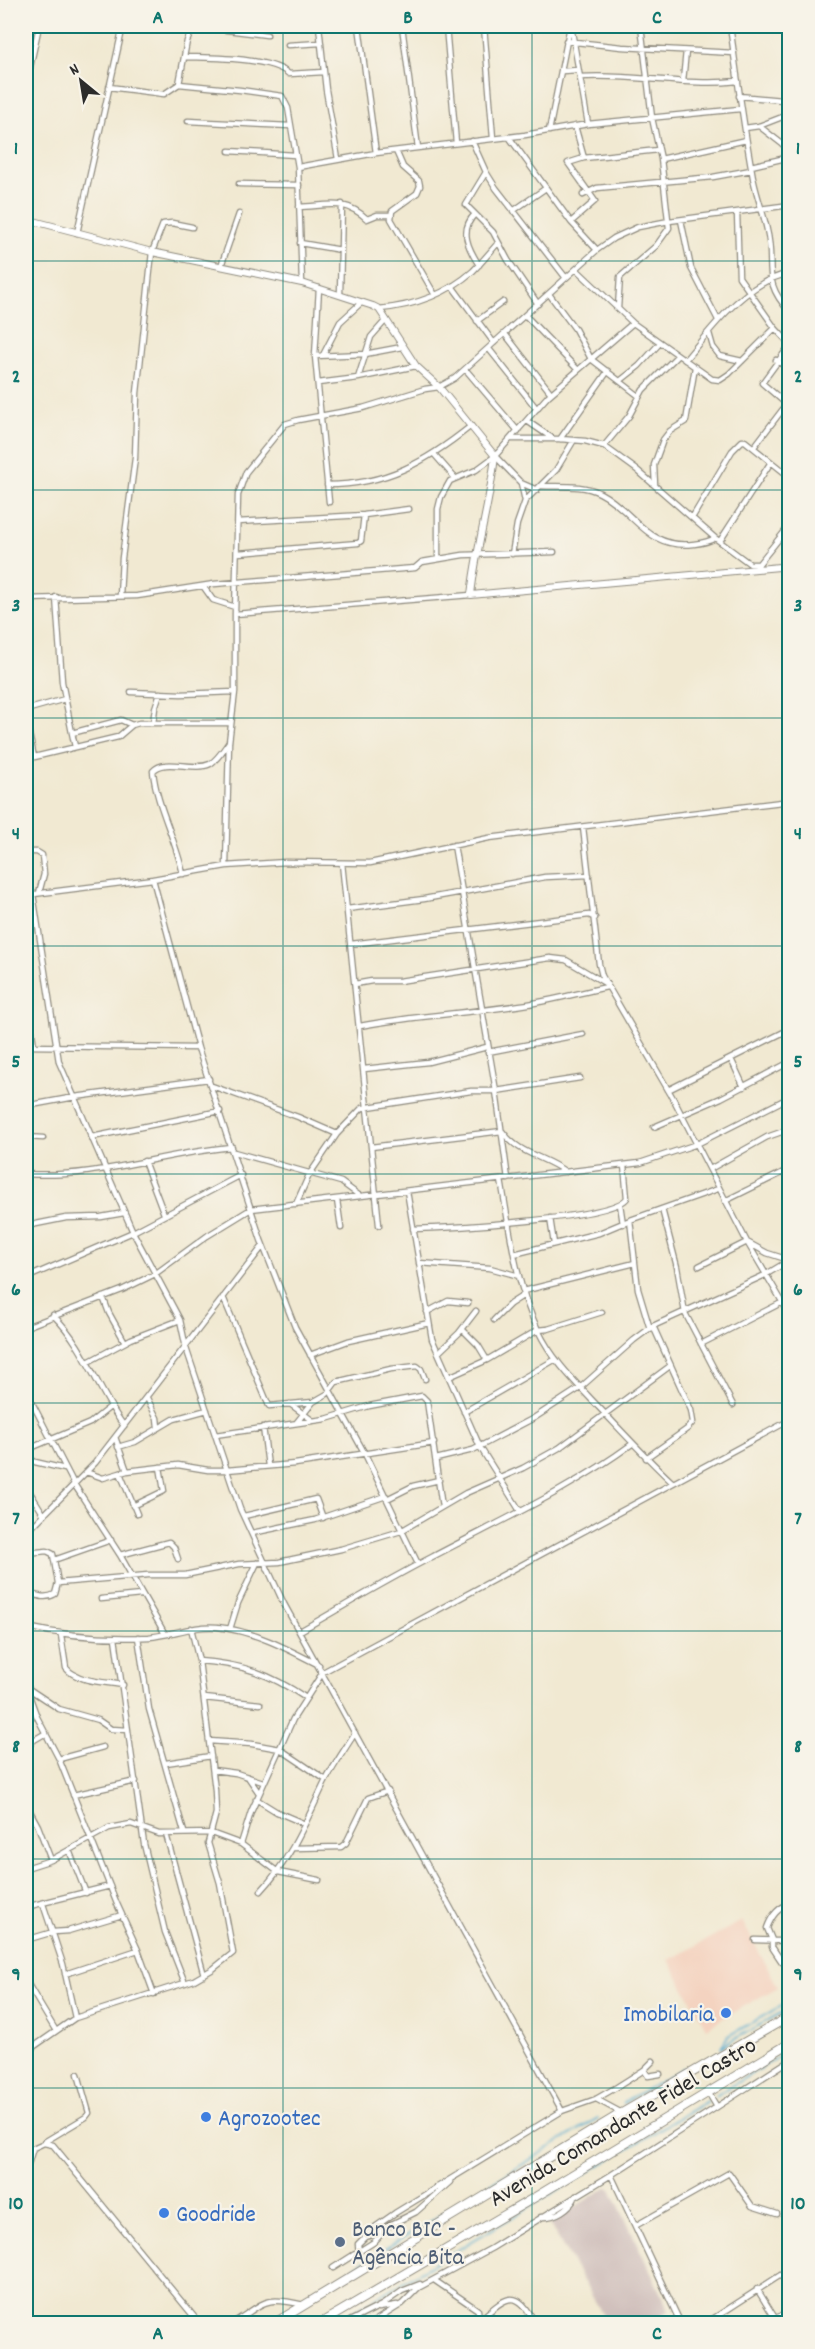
<svg xmlns="http://www.w3.org/2000/svg" width="815" height="2349" viewBox="0 0 815 2349" font-family="Dekko,sans-serif">
  <rect width="100%" height="100%" fill="#f7f3e8"/>
  <filter id="ink" filterUnits="userSpaceOnUse"><feTurbulence type="fractalNoise" baseFrequency=".0167" numOctaves="2"/><feDisplacementMap in="SourceGraphic" scale="12" xChannelSelector="R" yChannelSelector="G"/><feConvolveMatrix kernelMatrix="1 2 1 2 8 2 1 2 1" color-interpolation-filters="sRGB"/></filter>
  <filter id="wash" filterUnits="userSpaceOnUse"><feTurbulence type="fractalNoise" baseFrequency=".008" numOctaves="4" result="noise"/><feDisplacementMap in="SourceGraphic" scale="24" xChannelSelector="R" yChannelSelector="G"/><feGaussianBlur stdDeviation="1.35" result="paint"/><feColorMatrix in="noise" values="0 0 0 0 0 0 0 0 0 0 0 0 0 0 0 0 0 1.4 0 .05"/><feComposite in="paint" operator="in"/></filter>
  <g filter="url(#wash)">
    <rect width="100%" height="100%" fill="#f1e9d2"/>
    <path fill="#f4d3c0" d="M742,1921L778,1987L706,2028L669,1960Z"/>
    <path fill="#d0c0bc" d="M607,2187L611,2189L669,2311L651,2323H608L549,2223Z"/>
    <g fill="none" stroke-linecap="round" stroke-linejoin="round">
      <path stroke="#53add1" stroke-width="1.5" d="M722,2046L790,2008
        M721,2047L728,2036L790,2001
        M715,2096L790,2050
        M623,2103L684,2068
        M354,2268L598,2118
        M300,2301L325,2286
        M264,2324L282,2313
        M333,2324L707,2101"/>
    </g>
  </g>
  <g filter="url(#ink)">
    <g fill="none" stroke-linecap="round" stroke-linejoin="round">
      <defs>
        <path id="street" d="M319,26L326,90L338,159
          M359,26L376,153
          M402,26L418,148
          M446,26L456,143
          M484,26L493,138
          M484,26H496
          M555,26L569,28
          M571,26L588,124
          M730,26C737,75 743,123 752,172C755,192 763,211 767,230C776,266 760,280 790,312
          M783,26L790,30
          M566,41L622,47L734,53
          M288,45L321,43
          M185,57C212,58 270,57 289,74L324,72
          M562,71L578,70
          M580,77C633,73 686,87 738,81
          M683,81L686,51
          M179,84L187,41L194,26L267,35
          M26,86L39,26
          M109,87L164,94L179,84L240,90L282,96L288,108L298,167
          M739,96L782,100L790,99
          M188,121L290,126
          M575,126L584,158
          M759,126L790,150
          M745,128L759,126L790,114
          M549,131L570,26
          M509,137L571,222L597,250
          M472,141L486,172L496,188L566,278
          M229,151L295,155
          M396,151L403,167L419,181L420,186L417,193L392,211L391,219L435,295
          M661,159L746,140
          M751,166L790,157
          M486,172L466,205L493,232L508,260L538,304
          M239,184L299,185
          M583,195L597,188L713,177L751,170
          M299,207C328,206 345,198 367,219L377,215H391
          M513,211L546,188
          M737,212L739,277L775,328L790,344
          M475,214C459,230 468,248 479,265
          M681,220L691,268L718,320
          M571,222L595,201L568,163L584,158L658,150
          M77,233L123,26
          M300,243L341,250
          M221,266L239,214
          M576,269L633,323L712,379L720,380L729,374L775,328
          M302,283L298,167L376,153L525,135L588,124L740,109
          M452,286L494,343
          M319,288L315,356L329,502
          M340,294L342,204
          M549,294L575,329L591,359L639,396
          M618,308L620,277L656,246L669,228L661,159L652,118L641,26
          M379,309C413,306 447,294 473,271C482,262 490,252 498,243
          M525,315L578,370
          M477,321L503,302
          M709,333L713,347L720,356L742,361
          M505,334L551,393
          M790,345L762,383L790,407
          M489,349L537,409
          M323,355L340,322L362,302
          M315,356L365,354L402,347
          M685,360C708,333 731,301 763,283C771,278 781,276 790,272
          M776,360L790,369
          M466,370L518,431
          M358,378L371,337L386,320
          M620,381L639,366L660,343
          M318,383L358,378L416,366
          M527,421L552,438
          M511,439H560L585,441L604,446L637,470L715,538L750,564H759
          M560,439L608,371
          M604,446L629,416L643,390L678,355
          M754,447L786,405
          M434,454L455,478
          M495,456L521,483L525,501L517,524L512,554
          M521,483L537,490
          M327,485C386,485 426,462 471,426
          M655,485L654,465L663,440L670,431L686,421L695,367
          M541,486C561,487 582,484 600,493C635,511 646,550 694,544C702,543 709,542 715,538
          M525,501L556,470L574,440
          M692,518L732,451L742,441H745L790,477
          M238,522L364,515L409,509
          M720,541L771,462
          M238,553L358,543L361,541L364,515
          M438,559V509L441,497L450,481L476,470L495,456L548,396L633,323
          M757,566L790,525
          M203,586L213,600L235,607
          M120,596L122,558L135,458L137,393L152,252L163,224L172,223L192,227
          M56,597L62,682L72,733
          M26,599L137,596L214,584L415,568L422,562L463,555L554,552
          M235,614L238,495L246,472L285,424L298,420L363,408L425,389L439,387L455,378L597,250L614,238L638,227L669,221L790,205
          M131,692L181,694L235,692
          M26,710L65,699
          M26,720L34,757
          M153,723L155,708L160,693
          M75,747L72,733L121,720L132,725
          M26,759L118,737L132,725L139,723H231
          M583,827L599,964L602,976L674,1100L747,1242L790,1315
          M454,845L496,1091L508,1179
          M26,852H37L42,855L44,874L39,893
          M342,863L379,1225
          M226,866L229,742L235,692V614L471,595
          M183,874C176,840 156,804 153,771C165,757 193,772 210,764C218,759 224,749 229,742
          M153,879L198,1048L261,1240L295,1327L365,1454L418,1564
          M33,894L59,1062L133,1232L180,1320L186,1348L240,1509L284,1604L562,2111
          M26,895L153,879L226,866L286,862L370,863L489,838L790,801
          M347,909L424,899L545,877L589,875
          M351,944L581,916L589,915L595,918
          M355,984L372,981H399L550,958L566,960L605,983
          M26,992L34,1046
          M360,1026C417,1015 476,1013 534,1003C559,999 582,992 607,987
          M26,1046L198,1048
          M488,1052L583,1034
          M731,1059L744,1087
          M364,1069L428,1062L487,1047
          M212,1086L298,1117L337,1134
          M668,1090L790,1029
          M26,1106L75,1097L209,1079
          M654,1127L721,1098L790,1062
          M26,1137L43,1138
          M92,1137L220,1111
          M371,1147L502,1131C518,1154 544,1156 566,1172
          M234,1152L341,1182L360,1196
          M144,1161L164,1214
          M710,1169L767,1137L790,1129
          M26,1174C96,1179 162,1153 232,1147
          M501,1180C510,1230 515,1283 538,1330C550,1356 571,1378 590,1398C618,1427 644,1456 673,1483
          M407,1191L432,1339L480,1447L520,1511
          M337,1200L341,1228
          M725,1201L790,1169
          M296,1204L309,1175L337,1134L362,1108L471,1091H496L580,1078
          M620,1204L623,1224
          M662,1209L677,1267L685,1313L733,1405
          M550,1218L554,1244
          M630,1220L638,1289L650,1329
          M26,1226L66,1218L101,1217L124,1213
          M413,1229C445,1228 614,1219 627,1198L624,1165
          M514,1254L599,1233L630,1220L718,1189
          M419,1263L490,1268L519,1276
          M26,1264L31,1276
          M699,1266L747,1242L767,1253L789,1260
          M26,1278L133,1232L241,1175
          M523,1291L635,1263
          M103,1297L109,1313L125,1342
          M223,1297L269,1406L313,1402L327,1394L336,1382L391,1369L417,1366L421,1369L425,1379
          M427,1312L448,1301L468,1303
          M53,1315C86,1347 97,1390 124,1426
          M494,1320L510,1304L524,1295
          M26,1327L122,1290L155,1274L207,1236L251,1209L640,1163L697,1144L790,1097
          M462,1329L478,1345L487,1360
          M701,1344L783,1302
          M438,1353L459,1333L476,1311
          M310,1355L348,1341L429,1323
          M88,1362L131,1339L180,1320
          M449,1377L487,1360L538,1330L548,1329L602,1312
          M26,1391L74,1484L120,1555L165,1634
          M147,1398L157,1418L158,1427
          M290,1404L312,1420
          M464,1412L556,1359
          M297,1422L313,1402
          M263,1427L268,1466
          M215,1435L326,1419L369,1406L422,1396L427,1401L442,1507
          M115,1437L127,1471
          M118,1447L135,1442L174,1419L207,1410
          M26,1450L90,1423L110,1407
          M26,1456L35,1462L65,1469
          M646,1458L687,1429L693,1422L691,1410L653,1326
          M436,1459L473,1450L534,1418L580,1388L634,1340L653,1326L765,1275L790,1260
          M86,1472L103,1478L127,1471L178,1465L208,1470H227L295,1464L434,1443
          M120,1473L137,1514
          M26,1486L44,1515
          M387,1499L413,1486L439,1480
          M133,1506L164,1491L160,1467
          M244,1516L316,1499L323,1518
          M26,1533L95,1463L263,1246
          M252,1533L315,1520L386,1496
          M26,1553L47,1551L53,1554L58,1583L55,1594C45,1600 35,1595 26,1592
          M120,1555L169,1542L174,1547L178,1559
          M54,1560L111,1540
          M58,1583L148,1575H185L239,1564L279,1562L341,1549L401,1531L466,1493L523,1468L559,1448L670,1366
          M101,1599L141,1595
          M26,1627C66,1636 107,1639 149,1637C172,1635 193,1625 217,1627C254,1631 286,1648 319,1665
          M26,1627L30,1594
          M230,1629L238,1603L257,1563
          M300,1631C344,1606 387,1580 432,1557C500,1521 571,1489 632,1444
          M61,1635L66,1668C77,1682 106,1682 123,1685
          M138,1637L149,1709L184,1832
          M115,1638L144,1844L165,1932L185,1983
          M199,1661C243,1664 270,1674 306,1698
          M26,1687L37,1717L59,1759L117,1904L138,1950L154,1994
          M26,1687L59,1709L98,1720L111,1729L128,1730
          M204,1698L260,1704
          M209,1741L252,1744L280,1749L326,1780
          M26,1749L34,1740L46,1733
          M59,1759L103,1747
          M166,1763L211,1756
          M213,1770L236,1773L263,1782
          M248,1777L259,1793
          M73,1795L136,1781
          M256,1799L277,1812L305,1824
          M26,1804L38,1826L51,1860
          M166,1834L204,1975
          M241,1844L251,1812L293,1719L323,1672L790,1420
          M294,1848L341,1847L346,1843L368,1798L388,1791
          M69,1850L86,1893
          M26,1868L51,1860L109,1828L131,1824L159,1834L211,1833L241,1844L278,1872L319,1880
          M261,1891C291,1859 306,1821 325,1782C334,1765 345,1749 355,1733
          M43,1904L63,1964L75,2018
          M790,1904C778,1907 771,1917 767,1928L772,1940V1947L782,1962H790
          M26,1907L110,1886
          M26,1940L53,1932L68,1931L122,1915
          M755,1940L790,1941
          M65,1974L138,1950
          M26,1981L56,2031
          M26,2052L75,2018L194,1980L213,1969L233,1953L220,1883L208,1843L216,1813L215,1790L199,1661L191,1628
          M644,2070L648,2076L660,2074
          M708,2092L717,2107
          M596,2099L622,2113
          M46,2141L86,2117L89,2113L78,2074
          M26,2171L33,2148L44,2143L53,2145L200,2324
          M611,2175L681,2324
          M541,2217C555,2218 570,2209 576,2196
          M635,2226L729,2173L752,2206L777,2214
          M368,2236L416,2212L450,2182
          M359,2253L358,2244L375,2227L395,2213L562,2111L596,2099L617,2087L644,2070L653,2061
          M333,2268L374,2242L385,2230
          M434,2280L478,2310L479,2320
          M757,2289L775,2318L790,2313
          M379,2308L397,2305
          M26,2314L31,2324
          M231,2324C266,2303 261,2295 304,2305
          M350,2324V2321L382,2305L402,2291L420,2284
          M370,2324L402,2304L418,2288L492,2248L611,2175L790,2060
          M474,2324C500,2305 515,2279 535,2324
          M705,2324L790,2269"/>
        <path id="secondary" d="M26,219L152,252L302,283L373,306L379,309L416,366L439,387L495,456C490,503 476,548 471,595L790,566"/>
        <path id="highway" d="M273,2324L622,2113L790,2016
          M319,2324L537,2196L790,2043"/>
      </defs>
      <use href="#street" stroke="#8e8a7e" stroke-width="7"/>
      <use href="#secondary" stroke="#8e8a7e" stroke-width="8"/>
      <use href="#highway" stroke="#8e8a7e" stroke-width="10"/>
      <use href="#street" stroke="#fff" stroke-width="4.5"/>
      <use href="#secondary" stroke="#fff" stroke-width="6"/>
      <use href="#highway" stroke="#fff" stroke-width="8"/>
    </g>
  </g>
  <path fill="none" stroke="#0f766e" stroke-width="1.5" stroke-opacity="0.55" d="M283,26V2324M532,26V2324M26,261H790M26,490H790M26,718H790M26,946H790M26,1174H790M26,1403H790M26,1631H790M26,1859H790M26,2088H790"/>
  <g fill="#3f7fe0" stroke="#f7f3e8" stroke-width="2">
    <circle cx="726" cy="2013" r="6"/>
    <circle cx="206" cy="2117" r="6"/>
    <circle cx="164" cy="2213" r="6"/>
  </g>
  <circle fill="#5c6f8a" stroke="#f7f3e8" stroke-width="2" cx="340" cy="2242" r="6"/>
  <g text-anchor="middle" stroke-width="4.5" stroke-linejoin="round" paint-order="stroke">
    <g font-size="24" fill="#366cbe" stroke="#f7f3e8" text-anchor="start">
      <text x="714" y="2021" text-anchor="end">Imobilaria</text>
      <text x="218" y="2125">Agrozootec</text>
      <text x="176" y="2221">Goodride</text>
    </g>
    <g font-size="24" fill="#2b2b2b" stroke="#f7f3e8">
      <text transform="translate(622 2121) rotate(-31)" y="8">Avenida Comandante Fidel Castro</text>
    </g>
    <g font-size="24" fill="#4e5e75" stroke="#f7f3e8" text-anchor="start">
      <text x="352" y="2236">Banco BIC -<tspan x="352" dy="28">Agência Bita</tspan></text>
    </g>
  </g>
  <rect width="815" height="2349" fill="none" stroke="#f7f3e8" stroke-width="66"/>
  <g transform="translate(81 81) rotate(330)" stroke="#f7f3e8" stroke-width="4.5" paint-order="stroke">
  <path d="M0-4.5L10 22L0 15L-10 22Z" fill="#2b2b2b"/>
  <text y="-9" font-size="16" font-weight="bold" text-anchor="middle" fill="#2b2b2b">N</text>
  </g>
  <rect x="33" y="33" width="749" height="2283" fill="none" stroke="#0f766e" stroke-width="2"/>
  <g font-size="20" text-anchor="middle" font-weight="bold" fill="#0f766e">
    <text x="158" y="23">A</text>
    <text x="408" y="23">B</text>
    <text x="657" y="23">C</text>
    <text x="16" y="154">1</text>
    <text x="798" y="154">1</text>
    <text x="16" y="382">2</text>
    <text x="798" y="382">2</text>
    <text x="16" y="611">3</text>
    <text x="798" y="611">3</text>
    <text x="16" y="839">4</text>
    <text x="798" y="839">4</text>
    <text x="16" y="1067">5</text>
    <text x="798" y="1067">5</text>
    <text x="16" y="1295">6</text>
    <text x="798" y="1295">6</text>
    <text x="16" y="1524">7</text>
    <text x="798" y="1524">7</text>
    <text x="16" y="1752">8</text>
    <text x="798" y="1752">8</text>
    <text x="16" y="1980">9</text>
    <text x="798" y="1980">9</text>
    <text x="16" y="2209">10</text>
    <text x="798" y="2209">10</text>
    <text x="158" y="2339">A</text>
    <text x="408" y="2339">B</text>
    <text x="657" y="2339">C</text>
  </g>
</svg>
